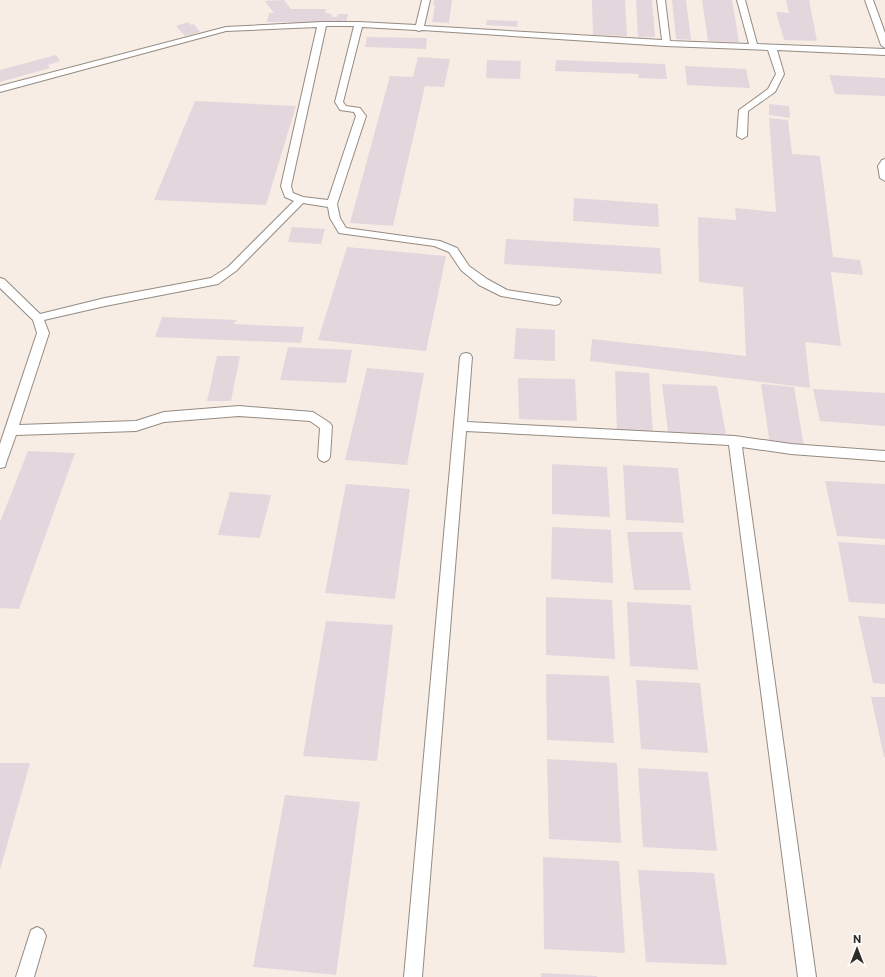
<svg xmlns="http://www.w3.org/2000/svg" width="885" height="977" viewBox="0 0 885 977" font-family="Commissioner,sans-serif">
  <rect width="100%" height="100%" fill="#f8ede4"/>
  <path fill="#e4d6dd" d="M284,0L291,9H326L325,13L332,14L331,17H337L338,14H348L346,23L267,22L269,13H274L265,1Z
    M434,0H452L449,23L432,22L435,5H433Z
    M592,0H625L627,36L593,35Z
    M636,0H652L655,37H638Z
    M672,0H686L691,40L676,39Z
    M702,0H732L739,42L708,41Z
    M786,0H809L817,41L784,40L776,12L789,13Z
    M487,20L518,21L517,27L486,25Z
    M188,22L191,25L194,24L200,32L185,36L176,26Z
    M367,37L427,38L426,49L365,47Z
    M56,55L60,61L48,65L50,68L0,82V70Z
    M418,57L450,59L444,87L425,86L393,226L350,223L390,76L413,77Z
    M487,60L521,61L520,79L486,78Z
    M556,60L665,64L667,79L639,78L638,74L555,71Z
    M685,66L746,69L750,88L687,85Z
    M829,75L885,78V96L835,94Z
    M195,101L296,106L266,205L154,200Z
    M769,104L789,106L790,118L769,115Z
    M769,118L788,120L792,154L820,156L833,257L860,260L863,275L831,272L841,346L805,342L810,388L590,361L592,339L746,356L743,287L699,282L698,217L736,220L735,208L776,212Z
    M574,198L658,204L659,227L573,221Z
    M292,227L325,229L321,244L288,242Z
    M506,239L660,248L662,274L504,264Z
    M347,247L446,256L426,351L318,340Z
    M162,317L237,320L233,324L304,327L301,343L155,337Z
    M516,328L555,330V361L514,359Z
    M288,347L352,350L346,383L280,380Z
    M217,356H240L231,401H207Z
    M367,368L424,373L407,465L345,460Z
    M615,371L649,373L653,434L617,431Z
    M518,378L575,379L577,421L519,419Z
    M662,384L717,386L726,434L668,432Z
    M761,384L794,387L804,447L770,445Z
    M813,389L885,393V426L820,421Z
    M28,451L75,453L19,609L0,608V522Z
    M552,464L607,467L610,517L552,514Z
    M623,465L678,468L684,523L626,520Z
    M825,481L885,484V539L837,536Z
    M346,484L410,489L395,599L325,593Z
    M230,492L271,495L260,538L218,535Z
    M552,527L611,530L613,583L551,579Z
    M627,532H682L691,590H634Z
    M838,542L885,545V604L849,602Z
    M546,597L612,600L615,659L546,655Z
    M627,602L691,605L698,670L630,666Z
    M858,616L885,618V684L873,683Z
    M326,621L393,625L377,761L303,756Z
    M546,674L609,676L614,743L547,740Z
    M636,680L700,683L708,753L641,749Z
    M871,697H885V757H884Z
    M547,759L617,763L621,843L549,839Z
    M0,763H30L0,870Z
    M638,768L708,772L717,851L643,847Z
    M285,795L360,802L336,975L253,967Z
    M543,857L619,861L625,953L544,949Z
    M638,870L714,873L727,965L646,962Z
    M541,973L597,976V977H541Z"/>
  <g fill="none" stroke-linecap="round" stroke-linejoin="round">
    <defs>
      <path id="lane" d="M422,0H430L424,26L662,40L657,0H665L670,41L749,44L737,0H745L757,44L885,49V55L777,50L784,74L775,92L748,111L747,136L742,139L737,136L739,110L768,89L776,74L768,50L666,46L422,30L419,31L416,30L362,27L343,102L346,106L360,108L366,116L337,204L340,218L346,228L440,241L457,248L469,266L487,279L507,290L559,298L561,301L559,304L555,305L501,296L479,285L461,270L449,252L434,246L339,233L330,218L328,207L303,203L236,271L218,284L105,306L44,320L49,333L19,425L136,421L164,412L239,406L313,412L330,423L332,426L330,457L328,460L324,462L320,460L318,457L320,428L310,421L239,416L164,422L136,431L16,435L6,463L5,467L0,468V444L37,333L33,320L0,288V278L4,279L40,314L105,298L211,278L228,267L294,201L285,197L281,186L317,27L226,31L0,92V86L226,27L322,22H359L416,25ZM326,26H354L335,102L340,110L354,112L356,116L328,200L303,197L293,193L291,186Z
        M865,0H873L885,33V48L881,45Z
        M885,159V181L880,178L878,166L882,160Z
        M466,353L470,354L472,357L467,422L735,436L791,444L885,451V461L791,454L742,447L816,977H798L729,445L466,431L422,977H404L460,357L462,354Z
        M37,927L43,930L46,936L34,977H16L31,930Z"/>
    </defs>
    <use href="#lane" stroke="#948b82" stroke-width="2"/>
    <use href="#lane" fill="#fff" fill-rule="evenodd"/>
  </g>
  <g transform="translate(857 949)" stroke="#ffffff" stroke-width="3" paint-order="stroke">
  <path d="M0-3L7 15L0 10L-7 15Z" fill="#2e2a26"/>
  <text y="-6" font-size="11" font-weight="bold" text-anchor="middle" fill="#2e2a26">N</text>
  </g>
</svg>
